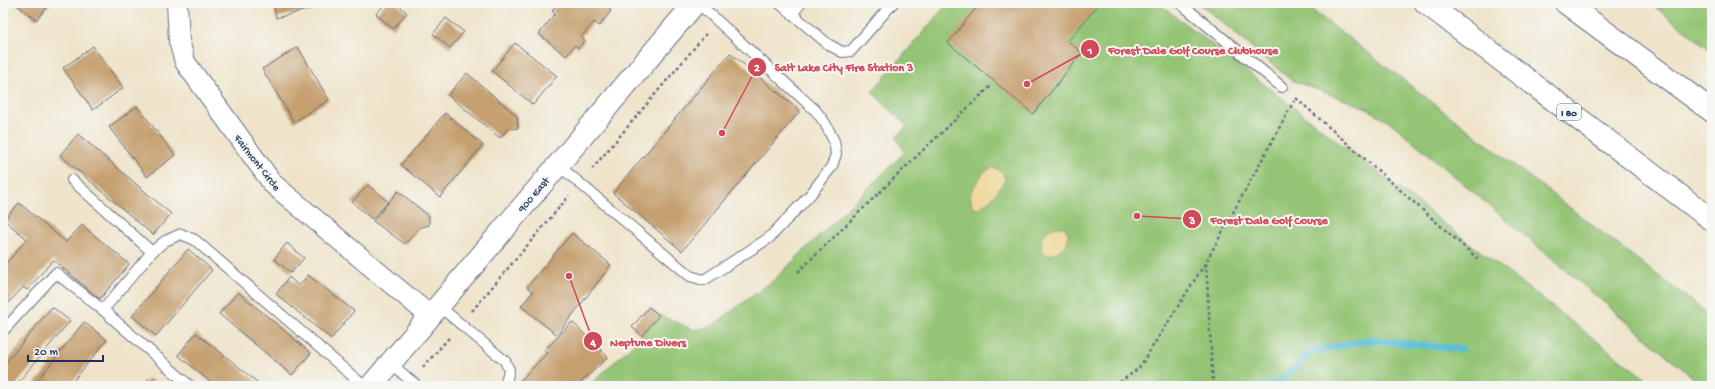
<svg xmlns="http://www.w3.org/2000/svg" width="1715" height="389" viewBox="0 0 1715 389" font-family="'Gochi Hand',sans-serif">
  <rect width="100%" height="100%" fill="#f6f6f2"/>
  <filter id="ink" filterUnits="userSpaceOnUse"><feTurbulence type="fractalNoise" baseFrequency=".025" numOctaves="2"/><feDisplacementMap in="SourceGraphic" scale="8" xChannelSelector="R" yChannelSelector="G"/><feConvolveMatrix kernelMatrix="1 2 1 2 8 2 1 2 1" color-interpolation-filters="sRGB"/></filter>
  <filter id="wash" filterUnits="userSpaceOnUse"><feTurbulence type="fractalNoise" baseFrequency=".012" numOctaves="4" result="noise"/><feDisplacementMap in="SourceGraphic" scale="16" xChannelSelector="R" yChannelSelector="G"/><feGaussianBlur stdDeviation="0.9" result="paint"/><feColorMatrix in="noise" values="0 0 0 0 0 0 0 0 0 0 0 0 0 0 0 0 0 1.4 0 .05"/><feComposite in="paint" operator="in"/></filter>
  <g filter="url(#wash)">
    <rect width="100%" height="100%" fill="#efe4ca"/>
    <path fill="#94c575" stroke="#587a6a" d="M948,3H1158L1655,386H589L642,336L659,315L694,330L712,326L774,280L905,152L896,138L907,126L872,92Z
      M1199,3H1303L1712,317V386H1703L1395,126L1367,108L1291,80Z
      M1650,3H1712V51Z"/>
    <path fill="#eeda9e" stroke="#84847e" d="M993,167L1003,172L1005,180L995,195L979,209L972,207L970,193L983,173Z
      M1057,227H1064C1076,240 1060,255 1045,255L1041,247V239L1048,230Z"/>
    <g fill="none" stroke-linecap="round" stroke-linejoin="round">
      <path stroke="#58bfd5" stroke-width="7" d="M1264,386L1279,383L1313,351L1370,340L1462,349"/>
    </g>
    <g id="blocks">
      <path fill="#c59f6e" d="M15,3H51L36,20Z
        M273,3H314L315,8L276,18Z
        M386,3H396L407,13L393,29L376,14Z
        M558,3L564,5L565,3H604L611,11L599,26L594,22L581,37L585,40L578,48L575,45L566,56L539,34L555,14L552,11Z
        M980,3H1024L1028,6L1031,3H1100L1068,41L1082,53L1033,114L948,43Z
        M446,18L464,32L450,48L433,34Z
        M515,43L557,76L533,105L492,71Z
        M93,46L123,88L93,110L63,68Z
        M298,47L329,100L294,122L262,69Z
        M730,53L800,111L682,251L613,193Z
        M467,73L517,116L518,128L508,129L500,138L448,95Z
        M137,106L175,155L147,177L109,127Z
        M445,113L483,145L440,197L401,165Z
        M78,134L171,214L153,235L60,155Z
        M368,185L388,202L372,219L352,202Z
        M398,191L429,216V225L419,228L405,244L373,221Z
        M19,203L66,242L82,225L129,264L100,299L53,260L27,290L23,287L3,309V267L27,239L4,220Z
        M572,233L611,265L557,335L521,306L533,292L527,287Z
        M287,243L304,258L291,273L274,259Z
        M188,249L212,270L156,336L132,316Z
        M308,275L354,311L331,339L276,294L289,277L299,286Z
        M238,292L311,353L292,375L219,314Z
        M52,307L70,321L15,386H3V366Z
        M649,307L659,315L642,336L632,327Z
        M84,322L107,340L69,386H33Z
        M572,322L608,357L578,385L575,383L573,386H519L517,384L547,353L544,351Z
        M196,333L234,363L262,386H215L197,371L178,355Z
        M149,378L159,386H143Z"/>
    </g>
  </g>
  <g filter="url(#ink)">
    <use href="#blocks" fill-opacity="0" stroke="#656e84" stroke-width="1"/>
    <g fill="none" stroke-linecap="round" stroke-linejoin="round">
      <defs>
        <path id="service" d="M779,3L828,44L842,52L851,51L893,3
          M1180,3L1282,87
          M792,14L801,3
          M558,165L690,276L704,280L769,238L810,195L832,166L836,154L834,141L825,123L816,111L698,3
          M72,180L152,252L103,310
          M152,252L165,241L181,234L195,240L364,386
          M439,306L505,361L509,370L505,386
          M3,331L56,273L103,310L190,386
          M390,363L417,386"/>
        <path id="minor" d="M177,3L179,41L185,62L273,184L430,316"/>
        <path id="tertiary" d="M371,386L695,3"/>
        <path id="motorway" d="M1426,3L1712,220
          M1566,3L1712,111"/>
      </defs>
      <use href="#service" stroke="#656e84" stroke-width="12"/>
      <use href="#minor" stroke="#656e84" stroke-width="22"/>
      <use href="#tertiary" stroke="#656e84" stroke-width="24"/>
      <use href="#motorway" stroke="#656e84" stroke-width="24"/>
      <path stroke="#656e84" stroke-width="2.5" stroke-dasharray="3 3" stroke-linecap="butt" d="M729,8L733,3
        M1296,98L1478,259
        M592,169L706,34
        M798,272L922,151L992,85
        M472,311L569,196
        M423,367L449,338
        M1115,386L1139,368L1206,262
        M1213,386L1206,262L1294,101"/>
      <use href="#service" stroke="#fff" stroke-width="10"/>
      <use href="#minor" stroke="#fff" stroke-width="20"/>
      <use href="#tertiary" stroke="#fff" stroke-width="22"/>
      <use href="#motorway" stroke="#fff" stroke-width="22"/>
    </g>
  </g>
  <g text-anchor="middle" stroke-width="4" stroke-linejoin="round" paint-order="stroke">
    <rect fill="#f6f6f2" stroke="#5d6b8a" stroke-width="1" x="1557" y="104" width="24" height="16" rx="3"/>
    <g font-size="10" font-weight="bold" fill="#1b2f5e">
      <text x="1569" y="116">I 80</text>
    </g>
    <g font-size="11" fill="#1b2f5e" stroke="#f6f6f2">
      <text transform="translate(258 162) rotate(52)" y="4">Fairmont Circle</text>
      <text transform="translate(533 194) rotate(-50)" y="4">900 East</text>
    </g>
  </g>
  <path fill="none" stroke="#d1495b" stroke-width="1.5" d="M1027 84L1090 49M722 133L757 67M1137 216L1192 219M569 276L593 341"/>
  <g fill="#d1495b" stroke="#f6f6f2" stroke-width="1.5">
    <circle cx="1027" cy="84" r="4"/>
    <circle cx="722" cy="133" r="4"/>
    <circle cx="1137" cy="216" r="4"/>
    <circle cx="569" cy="276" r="4"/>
    <circle cx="1090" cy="49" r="10"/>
    <circle cx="757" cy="67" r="10"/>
    <circle cx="1192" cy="219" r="10"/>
    <circle cx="593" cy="341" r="10"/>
  </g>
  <g font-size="12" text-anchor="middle" font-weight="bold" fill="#fff">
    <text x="1090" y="54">1</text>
    <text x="757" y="71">2</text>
    <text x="1192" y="224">3</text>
    <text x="593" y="346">4</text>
  </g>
  <g font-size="12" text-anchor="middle" font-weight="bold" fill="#d1495b" stroke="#f6f6f2" stroke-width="4" stroke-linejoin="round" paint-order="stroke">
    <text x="1193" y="54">Forest Dale Golf Course Clubhouse</text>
    <text x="844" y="71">Salt Lake City Fire Station 3</text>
    <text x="1269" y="224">Forest Dale Golf Course</text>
    <text x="648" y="346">Neptune Divers</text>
  </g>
  <rect width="1715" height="389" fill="none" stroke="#f6f6f2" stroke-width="16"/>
  <path d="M28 355v6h75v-6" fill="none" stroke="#1b2f5e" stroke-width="2"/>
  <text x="34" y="355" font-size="12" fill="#1b2f5e" stroke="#f6f6f2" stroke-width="3" paint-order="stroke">20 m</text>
</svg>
